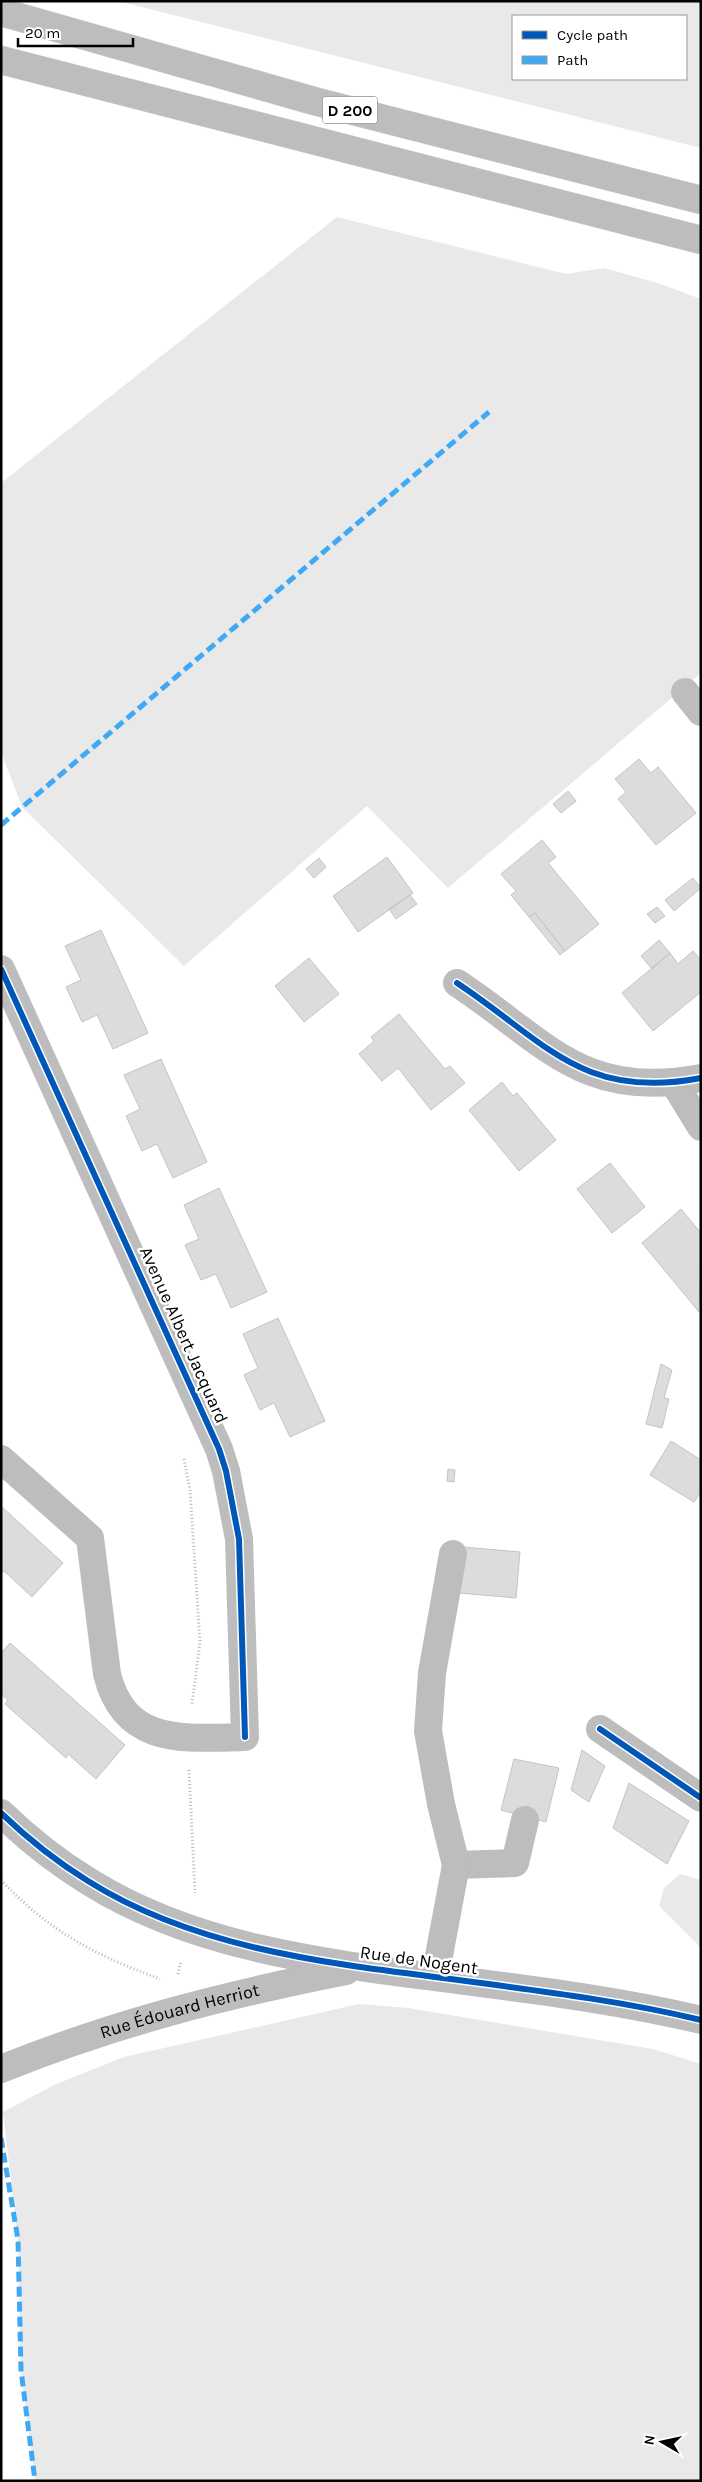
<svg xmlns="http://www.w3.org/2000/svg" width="702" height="2482" viewBox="0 0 702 2482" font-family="Karla,sans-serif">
  <rect width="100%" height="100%" fill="#fff"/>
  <path fill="#e9e9e9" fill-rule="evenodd" d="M118,1H701V148ZM513,16H686V79H513Z
    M337,217L566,274L604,268L661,284L701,299V673L448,888L367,806L184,966L22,807L1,752V483Z
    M680,1874L701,1880V1948L659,1906L664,1888Z
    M359,2004L408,2008L653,2049L701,2064V2481H35L21,2370L18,2240L3,2112L54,2085L124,2057Z"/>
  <path fill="#dcdcdc" stroke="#c4c4c4" d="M639,759L651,773L658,767L696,813L656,845L618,799L626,792L615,779Z
    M568,791L576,801L561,813L553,804Z
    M542,840L556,857L548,863L599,924L565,951L535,913L529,917L511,895L516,891L501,874Z
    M387,857L413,893L358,932L333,896Z
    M319,858L326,867L314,878L306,869Z
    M693,878L701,888L674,911L665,900Z
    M410,895L417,904L396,919L389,909Z
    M657,907L665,916L655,923L647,914Z
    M535,913L565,951L560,955L529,917Z
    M101,930L148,1033L113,1049L97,1015L82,1022L66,987L81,980L65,946Z
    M659,940L670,953L652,969L641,956Z
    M693,951L701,960V992L653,1031L622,993L670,953L678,964Z
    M309,958L339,994L304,1022L275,986Z
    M399,1014L445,1069L450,1066L465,1083L431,1110L398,1068L382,1081L359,1054L374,1041L371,1037Z
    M161,1059L207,1162L173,1178L157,1144L142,1151L126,1116L140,1109L124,1075Z
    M502,1082L513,1096L517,1093L556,1140L519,1171L469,1110Z
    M610,1163L645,1207L612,1233L577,1189Z
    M219,1188L267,1292L231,1308L216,1274L201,1280L185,1245L199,1239L184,1205Z
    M681,1209L701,1233L699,1312L642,1243Z
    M278,1318L325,1421L290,1437L274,1403L260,1410L244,1375L258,1368L243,1334Z
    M661,1364L672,1370L664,1398L669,1399L662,1428L646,1424Z
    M671,1441L701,1460V1492L694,1502L650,1475Z
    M448,1469L455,1470L454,1482L447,1481Z
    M1,1506L63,1563L32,1597L4,1571L1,1573Z
    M463,1547L520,1552L516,1598L459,1593Z
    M10,1643L125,1745L96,1779L68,1754L66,1758L5,1704L8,1700L1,1694V1653Z
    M582,1750L605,1766L589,1802L571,1790Z
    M514,1759L559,1768L546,1822L501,1810Z
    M629,1783L689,1821L667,1864L613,1828Z"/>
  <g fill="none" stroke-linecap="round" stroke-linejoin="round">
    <defs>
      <path id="major" d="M1,12L314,101L701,200
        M1,60L701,240"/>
    </defs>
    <use href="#major" stroke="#dbdbdb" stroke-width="29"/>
    <path stroke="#b8b8b8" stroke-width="3" stroke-dasharray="1 2.5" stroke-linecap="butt" d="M184,1459L190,1490L200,1642L192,1704
      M189,1770L195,1893
      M1,1880C50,1932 93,1954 160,1979
      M178,1974L181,1961"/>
    <g stroke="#bdbdbd" stroke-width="28">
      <path d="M685,692L701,712"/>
      <path d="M1,969L219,1449L226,1471L239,1539L245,1737C186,1738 125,1747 107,1674L90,1538L1,1459"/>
      <path d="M457,983C545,1041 582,1101 701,1078"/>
      <path d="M674,1083L701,1127"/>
      <path d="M600,1729L701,1798"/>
      <path d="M1,1813C27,1838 57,1862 88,1881C191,1946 317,1962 435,1977C524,1989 614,1999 701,2020"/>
      <path d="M456,1865L515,1863L525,1820"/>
      <path d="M435,1977L456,1865L441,1804L428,1731L432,1673L453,1554"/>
      <path id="s1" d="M1,2069C115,2023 225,1995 346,1971"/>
    </g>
    <use href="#major" stroke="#bdbdbd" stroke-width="28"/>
    <path stroke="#3fa9f5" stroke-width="5" stroke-dasharray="10 5" stroke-linecap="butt" d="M1,825L489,412
      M1,2138L18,2240L21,2370L35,2481"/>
    <defs>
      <path id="cycleway" d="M1,969L219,1449L226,1471L239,1539L245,1737
        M457,983C545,1041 582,1101 701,1078
        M600,1729L701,1798
        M1,1813C27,1838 57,1862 88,1881C191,1946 317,1962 435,1977C524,1989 614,1999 701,2020"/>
    </defs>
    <use href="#cycleway" stroke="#fff" stroke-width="9"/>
    <use href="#cycleway" stroke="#0057b8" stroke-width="6"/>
  </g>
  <g text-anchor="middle" stroke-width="5" stroke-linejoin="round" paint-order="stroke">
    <rect fill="#fff" stroke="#4c4c4c" stroke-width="1" x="322.5" y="96.5" width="55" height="27" rx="4"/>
    <g font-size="16" font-weight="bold" fill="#000">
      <text x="350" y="116">D 200</text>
    </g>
    <g font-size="18" fill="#000" stroke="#fff">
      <text transform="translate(184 1335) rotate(66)" y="6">Avenue Albert Jacquard</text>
      <text transform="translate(419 1960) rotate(8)" y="6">Rue de Nogent</text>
      <text dy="6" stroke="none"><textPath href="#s1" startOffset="188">Rue Édouard Herriot</textPath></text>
    </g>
  </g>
  <rect width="702" height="2482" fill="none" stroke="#000000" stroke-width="5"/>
  <rect x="512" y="15" width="175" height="65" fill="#ffffff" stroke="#999999"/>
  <rect x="522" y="31" width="25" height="8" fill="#0057b8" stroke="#999999"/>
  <text x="557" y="40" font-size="15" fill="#000000">Cycle path</text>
  <rect x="522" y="56" width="25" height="8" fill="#3fa9f5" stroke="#999999"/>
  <text x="557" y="65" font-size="15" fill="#000000">Path</text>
  <g transform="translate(662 2442) rotate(279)" stroke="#ffffff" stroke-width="4" paint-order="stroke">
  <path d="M0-4L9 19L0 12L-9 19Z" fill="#000000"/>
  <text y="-8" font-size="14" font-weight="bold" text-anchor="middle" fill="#000000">N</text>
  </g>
  <path d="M18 38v8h115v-8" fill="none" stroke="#000000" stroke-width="2.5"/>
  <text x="25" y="38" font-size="15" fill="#000000" stroke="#ffffff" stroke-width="4" paint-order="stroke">20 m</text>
</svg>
